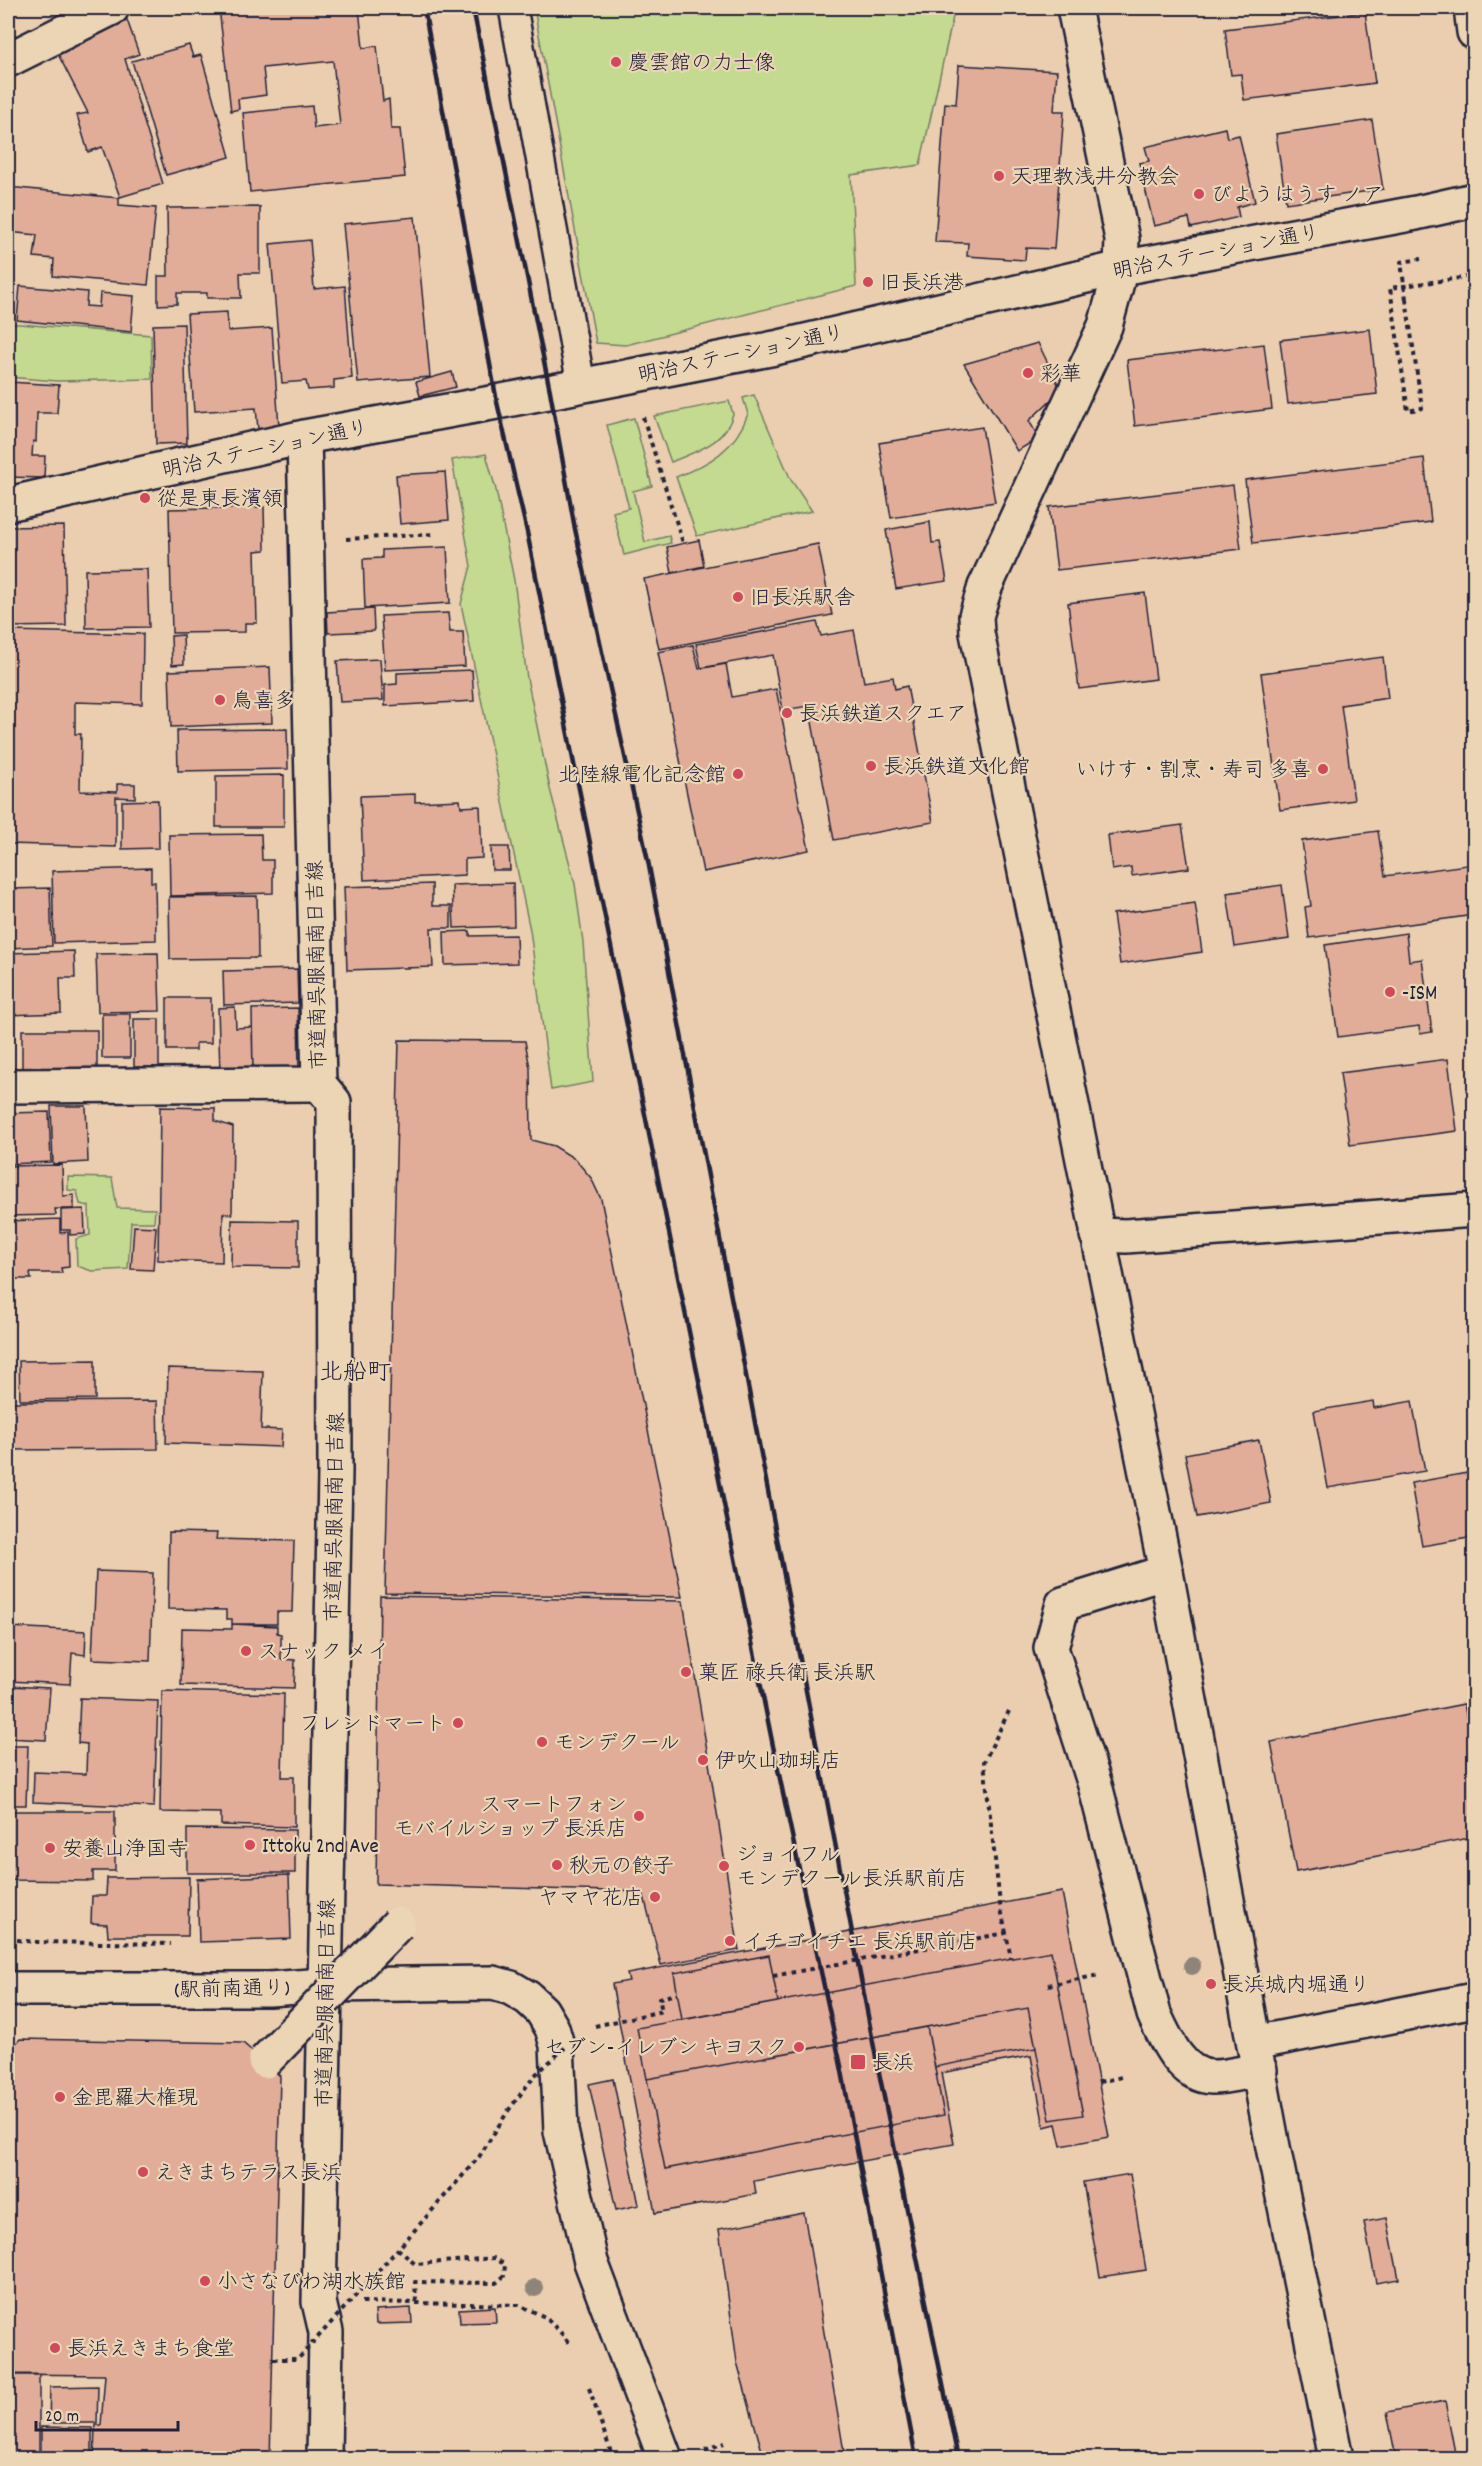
<svg xmlns="http://www.w3.org/2000/svg" width="1482" height="2466" viewBox="0 0 1482 2466" font-family="Dekko,'Klee One',sans-serif">
  <rect width="100%" height="100%" fill="#ebceb0"/>
  <filter id="ink" filterUnits="userSpaceOnUse"><feTurbulence type="fractalNoise" baseFrequency=".0167" numOctaves="2"/><feDisplacementMap in="SourceGraphic" scale="12" xChannelSelector="R" yChannelSelector="G"/><feConvolveMatrix kernelMatrix="1 2 1 2 8 2 1 2 1" color-interpolation-filters="sRGB"/></filter>
  <g filter="url(#ink)">
    <path fill="#c4da90" stroke="#737e66" stroke-width="1.5" d="M534,8H955L920,165L851,175L856,286L626,345L596,343Z
      M8,323L151,335L152,379L57,381L8,377Z
      M754,395L791,480L812,511L697,536L676,477C709,464 735,450 748,414L743,398Z
      M729,401L733,414C725,444 696,451 671,462L654,416Z
      M634,418L652,486L633,491L645,542L669,536L671,543L624,555L613,512L629,508L607,425Z
      M486,454L496,490L514,580L527,678L550,789L575,884L583,942L593,1082L551,1090L530,930L461,604L471,566L452,460Z
      M68,1177L112,1178L117,1208L155,1209L154,1222H131L128,1269L92,1271L77,1266L76,1239L90,1235L89,1206L80,1204L77,1191L68,1190Z"/>
    <path fill="#e2ad98" stroke="#22223b" stroke-width="1.5" d="M219,8H359L363,48L377,46L383,101L389,99L391,129H400L405,177L250,192L243,113L312,106L314,128L340,125L333,61L263,68L266,95L238,99L239,109L231,111Z
      M1365,12L1375,83L1244,100L1241,74L1231,75L1225,29Z
      M126,17L139,54L125,59L163,184L120,197L102,147L88,152L77,115L88,113L57,52Z
      M189,45L193,57L201,55L230,157L166,175L132,61Z
      M959,65L1057,71L1054,111H1064L1054,249L1026,248L1025,260L967,256L968,243L935,242L945,103L956,104Z
      M1372,120L1383,189L1286,203L1276,134Z
      M1225,128L1227,138L1239,135L1255,202L1237,207L1239,217L1191,228L1189,218L1154,226L1139,163L1149,161L1145,147Z
      M8,187L119,198V205L156,208L148,285L53,276L54,259L34,257L37,235L8,232Z
      M260,207V273H240L241,298H207V293H177V304L158,305V276H168L167,208Z
      M415,217L430,377L358,383L343,224Z
      M310,240L314,289L345,286L352,378L334,380V388L308,390L306,381L282,383L270,244Z
      M20,286L87,292L86,306L99,307L100,293L134,296L131,332L17,320Z
      M227,312L228,331L272,328L279,427L258,429L256,408L194,412L187,314Z
      M184,324L187,443L156,444L153,325Z
      M1370,329L1377,394L1288,404L1280,340Z
      M1038,343L1061,390L1029,421L1039,438L1017,451L964,364Z
      M1264,344L1272,409L1135,426L1127,360Z
      M452,372L456,387L420,396L416,382Z
      M8,382L59,385L57,413H37L36,442L33,441L32,456H45L44,478L8,477Z
      M982,427L995,502L891,518L879,443Z
      M1424,458L1431,522L1253,543L1245,480Z
      M445,472L449,520L400,524L396,475Z
      M1233,485L1241,549L1057,570L1049,507Z
      M264,507L265,550L255,551L257,623H245V632L172,633L169,509Z
      M930,522L932,543L940,542L947,581L896,589L886,530Z
      M64,526L66,626L8,627V527Z
      M699,540L704,566L672,573L667,547Z
      M818,544L832,615L659,649L644,579Z
      M447,547L450,603L365,608L363,559L382,558V550Z
      M147,569L149,627L86,628L85,570Z
      M1145,593L1156,679L1079,689L1068,603Z
      M373,609L374,631L328,633L327,612Z
      M448,613L450,632H463L465,666L385,670L381,616Z
      M817,622L821,636L854,630L864,682L893,677L895,689L907,686L933,822L834,840L809,706L783,710L773,655L701,668L696,644Z
      M8,631L143,634L142,704L75,702V734H81L80,791L117,792V784H135V798L116,797V847L8,844Z
      M183,635L184,664L172,665L171,636Z
      M693,645L699,669L726,664L732,697L776,689L809,850L703,872L658,652Z
      M1383,657L1388,698L1341,705L1354,800L1280,810L1261,673Z
      M380,659L383,700L340,702L337,661Z
      M270,667L272,723L171,727L169,671Z
      M472,670L474,701L385,706V685L397,684V673Z
      M287,729L288,769L178,771L177,730Z
      M284,775V827H216V776Z
      M415,794V802L460,800L461,807L480,806L482,858L465,859V875L364,880L360,796Z
      M158,800L159,848L122,849V801Z
      M1182,825L1189,868L1132,876L1131,867L1112,870L1108,835Z
      M1378,831L1385,876L1474,864V915L1309,938L1305,907L1311,906L1302,841Z
      M261,834L262,860H273V893L170,896L169,835Z
      M491,847H509L510,870H492Z
      M151,868V882H155L156,940L54,943L52,871Z
      M513,883L514,926L454,928L452,885Z
      M432,884V906H451V928H431L433,967L347,970L344,887Z
      M1282,885L1289,939L1235,947L1227,893Z
      M50,888L52,946L8,948V889Z
      M257,896L258,958L170,959L169,897Z
      M1195,903L1202,952L1120,964L1113,914Z
      M470,931V936L516,935L517,963L445,965L444,932Z
      M1406,933L1409,961L1422,959L1432,1032L1420,1034L1419,1026L1338,1037L1325,945Z
      M74,951L75,978H60L61,1013L8,1015V953Z
      M158,953L160,1011L98,1012L96,954Z
      M297,969L298,1003L224,1005L223,971Z
      M167,998H211V1043H196V1050H167Z
      M235,1007L236,1028L252,1027L253,1070L220,1071L218,1008Z
      M298,1008L299,1073L253,1074L252,1009Z
      M102,1014H130V1058H102Z
      M134,1019H159V1072L134,1073Z
      M22,1030H97V1070L22,1071Z
      M399,1040L525,1041L530,1068L531,1140L554,1146L575,1159L591,1178L601,1199L682,1597L385,1593Z
      M1448,1059L1457,1131L1350,1145L1340,1073Z
      M51,1106H86L88,1162L53,1164Z
      M160,1107L215,1108V1121L233,1127L232,1214L223,1213L222,1262L158,1260Z
      M49,1112L51,1162L8,1164V1113Z
      M62,1165L63,1196L74,1195V1209H55L56,1215L8,1216V1166Z
      M84,1209L85,1234L70,1235V1230H61V1210Z
      M60,1219V1233L68,1232L69,1267L61,1268L62,1273H30L31,1279H8V1221Z
      M232,1220L298,1221V1268L231,1267Z
      M134,1226L156,1227L153,1270L131,1269Z
      M95,1360V1399L20,1400L19,1361Z
      M168,1368L263,1371L261,1429L282,1430L281,1447L166,1443Z
      M157,1401L158,1449L8,1450V1402Z
      M1373,1401L1374,1408L1412,1401L1425,1471L1328,1488L1314,1411Z
      M1259,1440L1271,1503L1197,1517L1185,1454Z
      M1473,1472L1474,1537L1422,1546L1411,1483Z
      M169,1532L217,1533L216,1539L294,1541L292,1612H277V1624H232V1619H226V1610L168,1609Z
      M96,1571L153,1573L150,1661L92,1659Z
      M380,1596L683,1601L739,1950L661,1965L643,1892L376,1884Z
      M232,1624L277,1626V1633L281,1634V1659L295,1660L294,1688L181,1685L182,1628L232,1629Z
      M8,1627L86,1631L85,1655L72,1653L70,1684L8,1681Z
      M1474,1671V1696H1471L1466,1673Z
      M8,1686L50,1688L46,1740L8,1738Z
      M162,1691L284,1694L282,1777H294V1827L221,1825V1813L160,1812Z
      M80,1698L158,1701L154,1807L33,1802L34,1772L86,1774L87,1744L78,1743Z
      M1464,1704L1474,1756V1837L1296,1872L1271,1742Z
      M8,1746H28L26,1805H8Z
      M8,1811H115V1871H93V1881L8,1880Z
      M187,1829L295,1830V1873H187Z
      M289,1875L291,1939L199,1942L197,1879Z
      M189,1877L188,1936H108L107,1924L91,1923L92,1896H106L107,1878Z
      M1062,1892L1109,2137L1061,2146L1056,2124L1044,2127L1031,2056L941,2073L954,2144L754,2181L756,2194L655,2213L612,1984L629,1981L627,1974Z
      M1051,1951L1083,2115L1050,2120L1028,2008L647,2079L637,2028Z
      M769,1955L778,2002L682,2020L674,1973Z
      M1028,2008L1036,2048L935,2067L927,2027Z
      M927,2027L944,2115L665,2169L647,2079Z
      M20,2039L243,2043L280,2076L270,2458H94L95,2425H101L105,2375L8,2374V2052Z
      M613,2079L639,2205L616,2210L589,2084Z
      M1130,2174L1146,2270L1100,2277L1083,2182Z
      M804,2213L845,2458H764L737,2362L719,2229Z
      M1387,2218L1399,2279L1376,2283L1364,2222Z
      M495,2307L496,2322L460,2323L459,2309Z
      M411,2308L412,2323L376,2324L375,2310Z
      M8,2375H39V2458H8Z
      M98,2386L97,2423H49L50,2387Z
      M1445,2401L1456,2458H1396L1387,2412Z
      M41,2427L92,2428V2458H41Z"/>
    <g fill="none" stroke-linecap="round" stroke-linejoin="round">
      <defs>
        <path id="service" d="M513,8L581,384"/>
        <path id="minor" d="M8,60L112,8
          M8,504L304,437L497,402L775,348L1121,268L1416,213L1474,200
          M985,587L1105,326L1121,268L1122,239L1074,8
          M8,1086L319,1084L304,437
          M1097,1235L1126,1236L1474,1210
          M1166,1572L1063,1604L1051,1648L1095,1785L1154,2014C1165,2038 1181,2076 1212,2077C1228,2077 1244,2072 1260,2070"/>
        <path id="tertiary" d="M985,587L976,616L977,633L1166,1572L1273,2147L1336,2458
          M319,1084L334,1102L335,1472L319,2302L326,2332L324,2458
          M8,1989H269L325,1985L493,1983L511,1988L528,1998L542,2011L552,2028L557,2045L561,2131L591,2262L665,2458
          M1254,2043L1474,2000"/>
        <path id="primary" d="M1471,8L1474,32"/>
      </defs>
      <use href="#service" stroke="#22223b" stroke-width="32"/>
      <use href="#minor" stroke="#22223b" stroke-width="38"/>
      <use href="#tertiary" stroke="#22223b" stroke-width="38"/>
      <use href="#primary" stroke="#22223b" stroke-width="38"/>
      <path stroke="#22223b" stroke-width="4" stroke-dasharray="4.5 4.5" stroke-linecap="butt" d="M1406,299L1401,262L1421,259
        M643,417L683,543
        M346,539L434,534
        M1006,1933L1000,1904L984,1762L1009,1711
        M8,1939L35,1942L171,1944
        M773,1976L1006,1933L1011,1958
        M1048,1985L1100,1975
        M595,2026L662,2011L659,1998L677,1994
        M1099,2082L1122,2077
        M362,2302L519,2305L545,2317L565,2337L570,2346
        M416,2302L415,2282L496,2283L504,2276L505,2265L495,2258L415,2264L398,2249L479,2157L508,2111
        M589,2388L613,2458
        M705,2450L724,2443"/>
      <use href="#service" stroke="#ecd5b5" stroke-width="27"/>
      <use href="#minor" stroke="#ecd5b5" stroke-width="33"/>
      <use href="#tertiary" stroke="#ecd5b5" stroke-width="33"/>
      <use href="#primary" stroke="#ecd5b5" stroke-width="33"/>
      <path stroke="#22223b" stroke-width="4.5" d="M424,8L497,402L527,532L773,1746L841,2066L916,2458
        M473,8L550,391L575,529L648,861L876,2058L958,2458"/>
      <defs>
        <path id="pedestrian-bridge" d="M265,2061L398,1924"/>
      </defs>
      <use href="#pedestrian-bridge" stroke="#22223b" stroke-width="38" stroke-linecap="butt"/>
      <path stroke="#22223b" stroke-width="4" stroke-dasharray="4.5 4.5" stroke-linecap="butt" d="M1406,299L1422,408L1408,411L1390,288L1474,276
        M508,2111L535,2075L568,2045
        M273,2359H298L398,2249"/>
      <use href="#pedestrian-bridge" stroke="#ecd5b5" stroke-width="33"/>
    </g>
    <g fill="#8e8479">
      <circle cx="1192" cy="1966" r="9"/>
      <circle cx="535" cy="2288" r="9"/>
    </g>
  </g>
  <g fill="#d1495b" stroke="#ecd5b5" stroke-width="2">
    <circle cx="616" cy="62" r="6"/>
    <circle cx="999" cy="176" r="6"/>
    <circle cx="1199" cy="194" r="6"/>
    <circle cx="868" cy="282" r="6"/>
    <circle cx="1028" cy="373" r="6"/>
    <circle cx="145" cy="498" r="6"/>
    <circle cx="738" cy="597" r="6"/>
    <circle cx="220" cy="700" r="6"/>
    <circle cx="787" cy="713" r="6"/>
    <circle cx="871" cy="766" r="6"/>
    <circle cx="1323" cy="769" r="6"/>
    <circle cx="738" cy="774" r="6"/>
    <circle cx="1390" cy="992" r="6"/>
    <circle cx="246" cy="1651" r="6"/>
    <circle cx="686" cy="1672" r="6"/>
    <circle cx="458" cy="1723" r="6"/>
    <circle cx="542" cy="1742" r="6"/>
    <circle cx="703" cy="1760" r="6"/>
    <circle cx="639" cy="1816" r="6"/>
    <circle cx="250" cy="1845" r="6"/>
    <circle cx="50" cy="1848" r="6"/>
    <circle cx="557" cy="1865" r="6"/>
    <circle cx="724" cy="1866" r="6"/>
    <circle cx="655" cy="1897" r="6"/>
    <circle cx="730" cy="1941" r="6"/>
    <circle cx="1211" cy="1984" r="6"/>
    <circle cx="799" cy="2047" r="6"/>
    <rect x="850" y="2054" width="16" height="16" rx="3"/>
    <circle cx="60" cy="2097" r="6"/>
    <circle cx="143" cy="2172" r="6"/>
    <circle cx="205" cy="2281" r="6"/>
    <circle cx="55" cy="2348" r="6"/>
  </g>
  <g text-anchor="middle" stroke-width="4.5" stroke-linejoin="round" paint-order="stroke">
    <g font-size="21" fill="#22223b" stroke="#ecd5b5" text-anchor="start">
      <text x="628" y="69">慶雲館の力士像</text>
      <text x="1011" y="183">天理教浅井分教会</text>
      <text x="1211" y="201">びようはうす ノア</text>
      <text x="880" y="289">旧長浜港</text>
      <text x="1040" y="380">彩華</text>
      <text x="157" y="505">從是東長濱領</text>
      <text x="750" y="604">旧長浜駅舎</text>
      <text x="232" y="707">鳥喜多</text>
      <text x="799" y="720">長浜鉄道スクエア</text>
      <text x="883" y="773">長浜鉄道文化館</text>
      <text x="1311" y="776" text-anchor="end">いけす・割烹・寿司 多喜</text>
      <text x="726" y="781" text-anchor="end">北陸線電化記念館</text>
      <text x="1402" y="999">-ISM</text>
      <text x="258" y="1658">スナック メイ</text>
      <text x="698" y="1679">菓匠 祿兵衛 長浜駅</text>
      <text x="446" y="1730" text-anchor="end">フレンドマート</text>
      <text x="554" y="1749">モンデクール</text>
      <text x="715" y="1767">伊吹山珈琲店</text>
      <text x="627" y="1811" text-anchor="end">スマートフォン<tspan x="627" dy="24">モバイルショップ 長浜店</tspan></text>
      <text x="262" y="1852">Ittoku 2nd Ave</text>
      <text x="62" y="1855">安養山浄国寺</text>
      <text x="736" y="1861">ジョイフル<tspan x="736" dy="24">モンデクール長浜駅前店</tspan></text>
      <text x="569" y="1872">秋元の餃子</text>
      <text x="643" y="1904" text-anchor="end">ヤマヤ花店</text>
      <text x="742" y="1948">イチゴイチエ 長浜駅前店</text>
      <text x="1223" y="1991">長浜城内堀通り</text>
      <text x="787" y="2054" text-anchor="end">セブン-イレブン キヨスク</text>
      <text x="872" y="2069">長浜</text>
      <text x="72" y="2104">金毘羅大権現</text>
      <text x="155" y="2179">えきまちテラス長浜</text>
      <text x="217" y="2288">小さなびわ湖水族館</text>
      <text x="67" y="2355">長浜えきまち食堂</text>
    </g>
    <g font-size="21" fill="#22223b" stroke="#ecd5b5">
      <text transform="translate(1216 251) rotate(-11)" y="7">明治ステーション通り</text>
      <text transform="translate(741 353) rotate(-12)" y="7">明治ステーション通り</text>
      <text transform="translate(265 448) rotate(-12)" y="7">明治ステーション通り</text>
      <text transform="translate(316 965) rotate(-91)" y="7">市道南呉服南南日吉線</text>
      <text transform="translate(334 1517) rotate(-89)" y="7">市道南呉服南南日吉線</text>
      <text transform="translate(232 1988) rotate(-1)" y="7">(駅前南通り)</text>
      <text transform="translate(325 2003) rotate(-89)" y="7">市道南呉服南南日吉線</text>
    </g>
    <g font-size="24" fill="#22223b" stroke="#ecd5b5">
      <text x="355" y="1379">北船町</text>
    </g>
  </g>
  <rect width="1482" height="2466" fill="none" stroke="#ecd5b5" stroke-width="30"/>
  <rect x="15" y="15" width="1452" height="2436" fill="none" stroke="#22223b" stroke-width="2" filter="url(#ink)"/>
  <path d="M36 2421v9h142v-9" fill="none" stroke="#22223b" stroke-width="3"/>
  <text x="45" y="2421" font-size="18" fill="#22223b" stroke="#ecd5b5" stroke-width="4.5" paint-order="stroke">20 m</text>
</svg>
